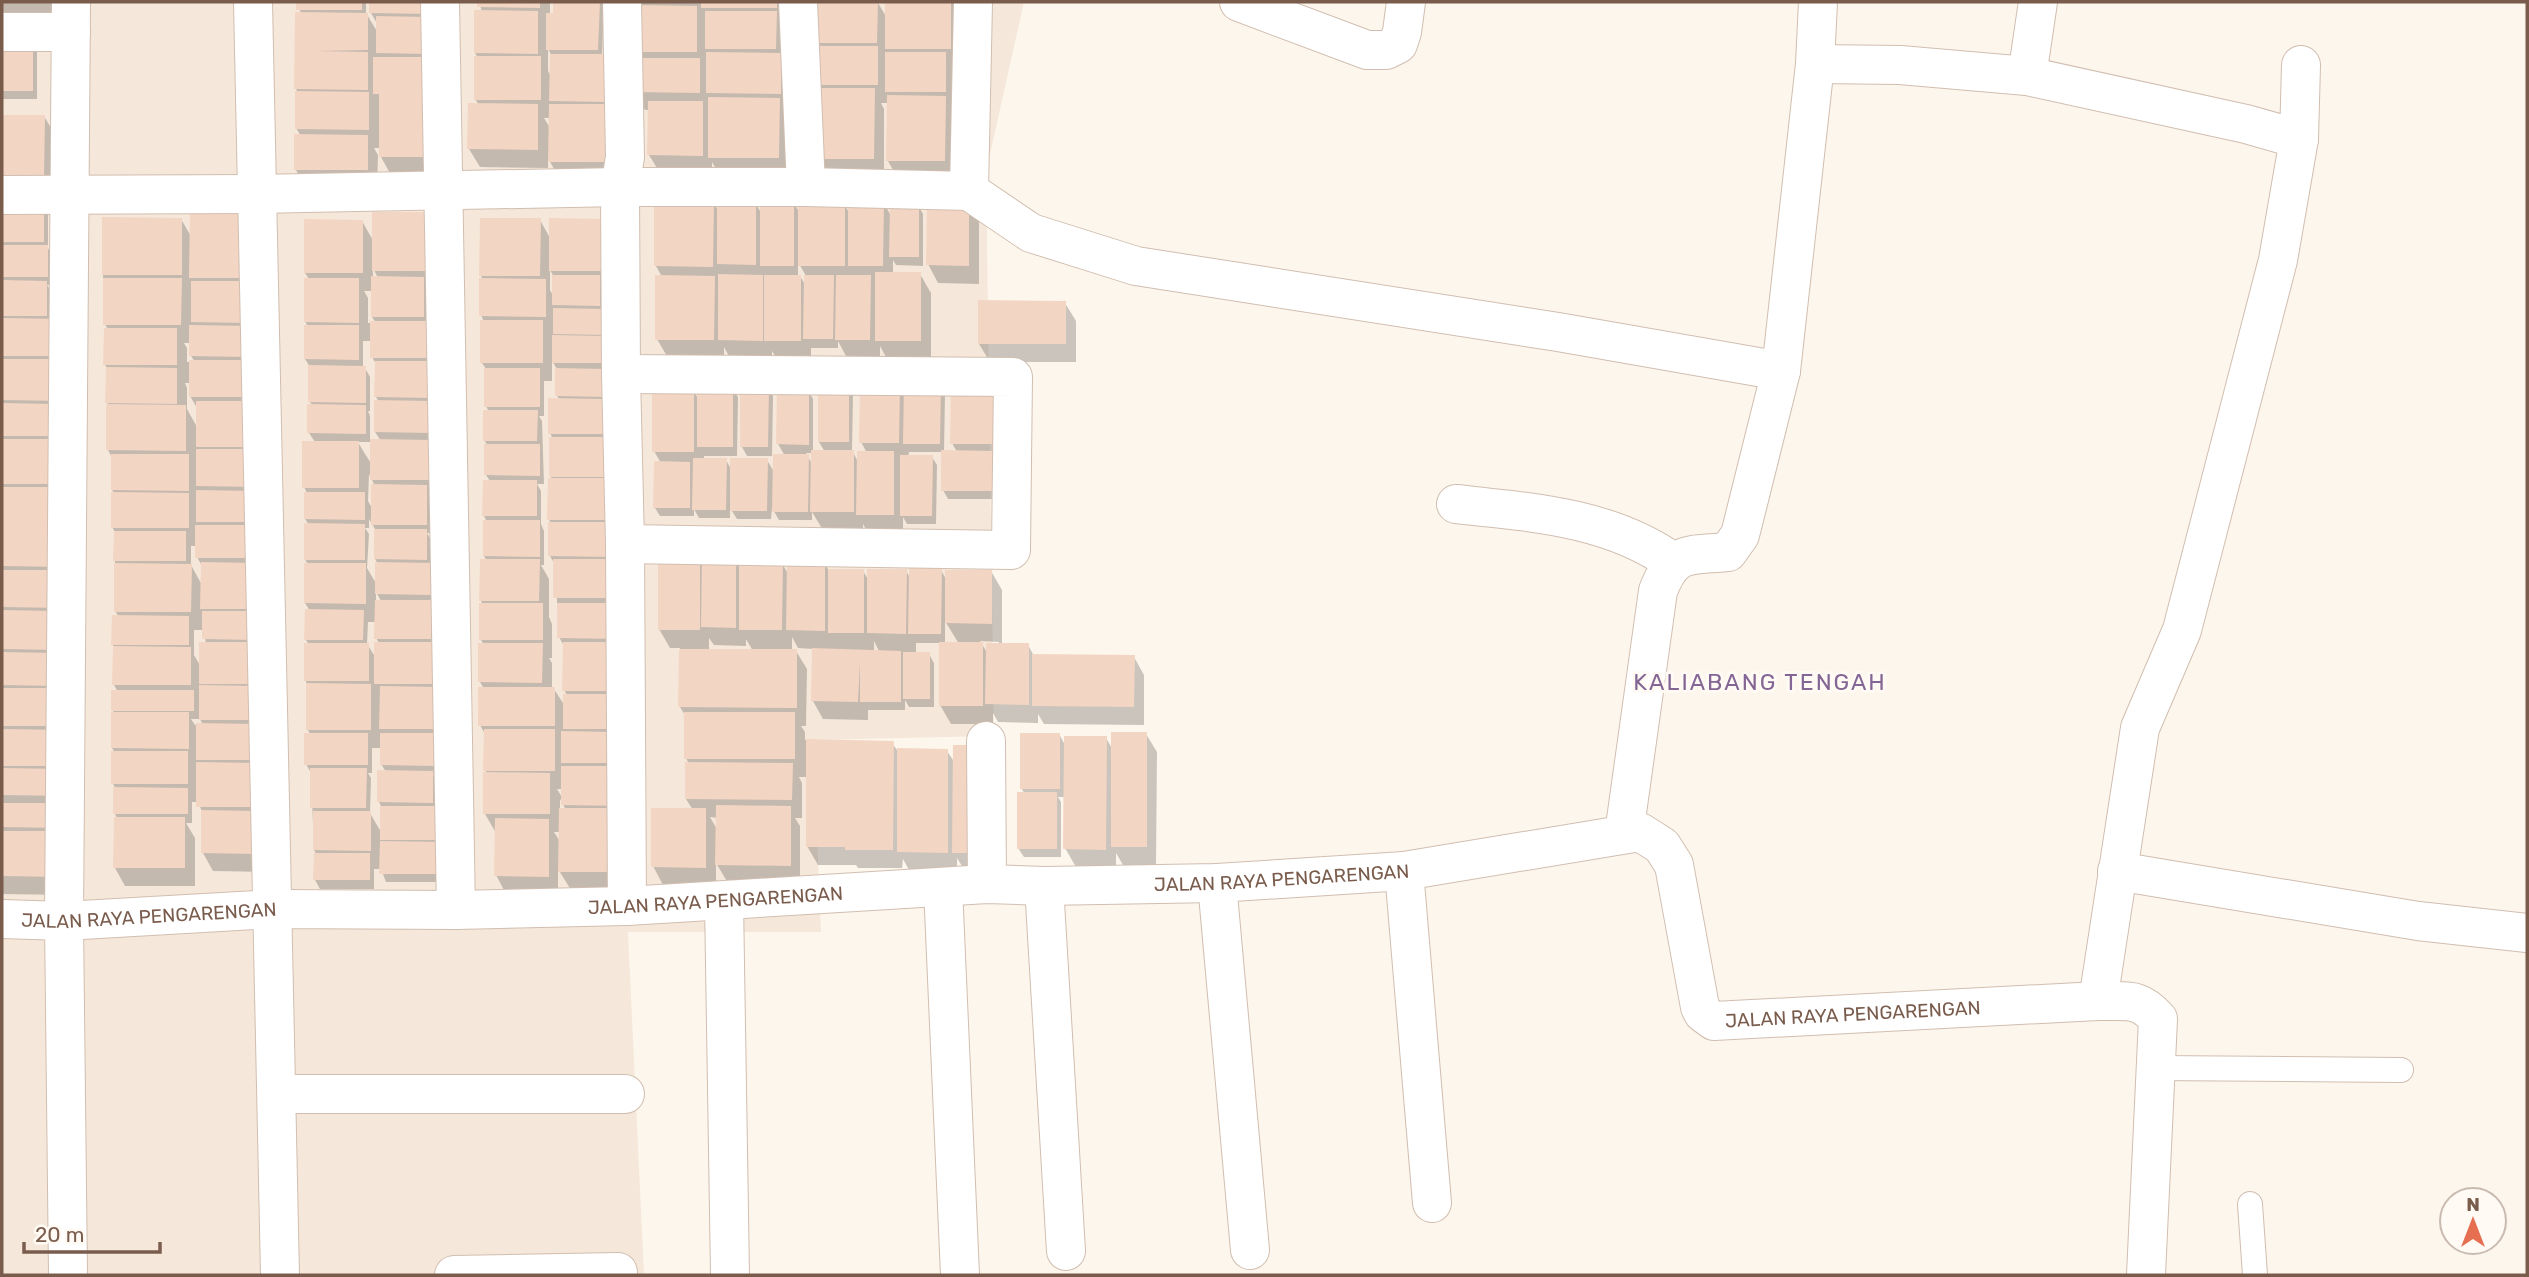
<svg xmlns="http://www.w3.org/2000/svg" width="2529" height="1277" viewBox="0 0 2529 1277" font-family="Rubik,sans-serif">
  <rect width="100%" height="100%" fill="#fdf6ec"/>
  <path fill="#f5e8da" d="M2,2H1024L986,172L994,736L813,740L821,932H628L644,1275H2Z"/>
  <path fill="#0003" fill-rule="evenodd" d="M2,2H55V21L2,20Z
    M298,2H366V13L378,33V25L371,13V2H441L438,175H391L381,157V148H374L378,155L377,188H306L296,170L301,136L296,128L298,93L296,89L301,14Z
    M479,2H550V14H555V2H604L602,56L615,180H560L548,158V168L480,167L469,149L479,105L475,99L478,58L475,53L482,12ZM548,49L552,56V78L548,71ZM544,118H550V128Z
    M633,2H787L789,176H720L712,162V174L660,173L649,155V110H645L635,92Z
    M818,2H882L878,3L887,18V2H961L955,179H898L888,161V103H881L884,109V177H821L822,90L819,84L821,47L819,43Z
    M2,37L37,46V99H2Z
    M44,116L55,135L54,196L2,199V125Z
    M968,196L979,214V284L938,283L928,264Z
    M883,201L891,216L918,205L923,214V266L896,265L893,260V274H920L931,293V359H887L880,346V358H847L838,341V348H811V359H777L772,351V359L730,358L724,347V358H668L657,339L662,277L656,266L713,202L719,212L755,203L762,214L793,202L800,213L844,204L850,214ZM798,262L806,276V286L800,276H798Z
    M2,206H43L48,215V248L52,256V285H47L51,291L69,895L2,894Z
    M253,211L273,872L213,871L203,853V814L198,802H192V823H186L195,838V886H125L115,868L117,818L115,814L116,789L113,784L115,753L112,748L115,714L112,710L118,692L114,685L113,644L119,617L115,611V532L112,527L115,494L112,490V458L108,450L109,406L107,402L108,370L105,365L108,330L105,324L103,275L181,219L192,238ZM184,343H191V356L195,362H187V348ZM185,383H190V396L197,408V427L187,409V388ZM191,546H197V557L202,566V585L191,565ZM194,630H203L206,643L201,667L194,655ZM191,719H200L203,725H195Z
    M425,214L431,533H427L431,540L442,774H433L437,781L447,882H386L381,869H374V889H320L315,880L317,855L314,850L311,773L306,764L310,734L308,730L306,680L309,645L306,640L310,611L305,603L308,565L305,559L309,525L305,519L307,493L304,487L315,442L309,433L313,406L310,402V367L305,359L308,327L305,321L309,279L305,273L362,221L374,242ZM373,268L378,278H373ZM364,291H372V317L376,323H368V298ZM363,341H372V357L377,366L376,397L379,402L375,432L381,441H370V416L368,411H370V377L365,368H363ZM358,442H372V465L362,449ZM369,474L375,486L372,508L368,501ZM369,519L375,529V559L378,564L377,585L367,568L369,534L365,528H369ZM376,592L381,601H376ZM368,622H376V638L379,643L376,658L367,644ZM372,748H381V764L386,772L379,802L381,806V832L370,813L371,778L368,773H372Z
    M540,220L550,238L604,221L630,890H571L558,869V895L506,894L496,875V833L485,814L487,774L485,770L486,736L480,725L484,689L480,682L484,645L481,640L483,605L481,601L487,561L484,556L487,522L484,516L490,481L486,475L488,446L484,440L489,412L486,406V369L482,363L484,322L481,315L483,280L481,276ZM550,270L554,277V297L550,290ZM552,361L557,369V396L560,400L550,433L553,439L549,520L551,523L550,556L555,565L559,637L564,646V690L567,695L565,706L554,689H552V663L549,658H552V624L549,617V579L541,565H544V531L541,524V491L537,484H544L542,421L539,416H544V381H552ZM557,789H563V799ZM560,799L566,810H560ZM554,832H561V843Z
    M1065,303L1076,321V362H990L979,344Z
    M819,386L853,395L852,450L858,462L867,453L861,442V386L945,394L944,452H957L952,443L999,389L1001,499H948L943,490V452H909L908,457H932L937,465L936,524H907L903,517V533H868L863,524V530H823L812,512V520H779L772,508L771,519H737L730,508V518H699L694,509V516H660L655,508L661,463L654,451L693,390L699,400L732,388L738,397L737,456H704V460H726L732,471L767,460L774,472L785,456L778,444L808,390L813,399V451L825,452L819,442ZM806,453H813L812,464Z
    M768,387L773,396L772,456H747L742,447Z
    M659,555L782,563L788,574L824,562L829,571H863L869,581L906,571L910,578L941,570L947,581L991,571L1002,590V645H1028L1034,656L1134,657L1144,675V725L1044,724L1038,714V723L998,722L993,713V724H951L940,705L941,643H916V654H929L934,663V707H909L905,700V710H868V720L823,719L813,701V649L798,648L792,637V651H796L807,669L806,726H801L805,732V740L892,743L897,750L947,751L955,763L991,871H965L957,858V871L909,870L903,859L902,868H858L856,865H818L807,846L808,777H799L802,783V818H795L800,826V884L728,883L716,863V886L663,885L653,866L693,810L686,799L689,764L686,758V717L680,707V648H670L659,629ZM945,621L959,644H945ZM709,638L714,645L746,646V639L753,651H709ZM874,641L880,653H874ZM980,641L999,642V645L988,654ZM710,817L718,818V831Z
    M1059,734L1066,747L1106,738L1113,750L1146,734L1157,752L1156,865H1123L1116,853V868L1076,867L1065,848V797H1058L1061,802V857H1024L1018,848L1025,794L1021,788Z"/>
  <path fill="#f3d5c3" d="M296,2H362V10H296Z
    M369,2H431V14L369,13Z
    M477,2H540V8L477,7Z
    M553,2H600L598,50H546V13H553Z
    M701,2H777V8H701Z
    M818,2H878L877,43H817Z
    M885,2H951V49H885Z
    M636,5L697,6V52H635Z
    M474,10L538,11V54L474,53Z
    M705,11H777L776,49H705Z
    M295,12L368,13V50L316,51L368,52V90L294,89Z
    M376,16L428,17V54L376,53Z
    M2,35H33V91H2Z
    M818,46H878V85H818Z
    M706,52L781,53V94L706,93Z
    M885,52H946V92H885Z
    M550,54H607V102L549,101Z
    M474,56H541V100H474Z
    M373,57H429L428,157H379V94H373Z
    M633,58H700V93L633,92Z
    M809,88H875L874,159H809Z
    M295,91L369,92V130L295,129Z
    M887,95L946,96L945,161H886Z
    M708,97L780,98L779,158H708Z
    M648,101H703V156L647,155Z
    M468,103L538,104V150L467,149Z
    M549,104H606V162H548Z
    M2,115H45L44,178H2Z
    M294,134L368,135V170H294Z
    M927,194H969V266L926,265Z
    M654,200H714L713,267L654,266Z
    M760,200H794V266H760Z
    M848,200H884L883,266H848Z
    M717,201H756V265L717,264Z
    M798,203H845V266H798Z
    M890,203H919V257H889Z
    M2,204L44,205V242H2Z
    M190,209H254L253,278H189Z
    M372,212H426V271H372Z
    M102,217L182,218V275H102Z
    M480,218H541L540,276H479Z
    M549,218L605,219V271H549Z
    M304,219L363,220V273H304Z
    M2,245H48V277H2Z
    M875,272H921V341H875Z
    M718,274L763,275V341L718,340Z
    M552,275H600V306L552,305Z
    M655,275L715,276L714,340H655Z
    M764,275H801V341H764Z
    M804,275H834L833,339H803Z
    M836,275H871L870,340H835Z
    M371,276L424,277V317H371Z
    M103,278H182L181,325H103Z
    M304,278H359V323L304,322Z
    M479,278L546,279V317L479,316Z
    M2,280L47,281V316H2Z
    M191,281H250V323L191,322Z
    M978,300L1066,301V344H978Z
    M553,308L606,309V335L553,334Z
    M2,318L63,319V356H2Z
    M480,320H543V363H480Z
    M370,321H431V358H370Z
    M189,325L250,326V357L189,356Z
    M304,325H359V360L304,359Z
    M104,328H177V365H103Z
    M552,335L606,336V363H552Z
    M2,359H63V401L2,400Z
    M189,360H253V397H189Z
    M375,361H431V398L374,397Z
    M308,365L366,366V403L308,402Z
    M106,367L177,368V404L105,403Z
    M484,368H540V407H484Z
    M555,368L606,369V397L555,396Z
    M904,383H941L940,444H903Z
    M740,384L769,385L768,447H740Z
    M818,384H849V442H818Z
    M860,384H900L899,443H859Z
    M697,386H733V447H697Z
    M951,386L1000,387V444H950Z
    M652,387L694,388V452H652Z
    M777,388H809V445L776,444Z
    M548,398L605,399V434H548Z
    M374,400L431,401V433L374,432Z
    M196,401H253V447H196Z
    M2,403L54,404V436H2Z
    M106,404L186,405V451L106,450Z
    M307,404L366,405V434L307,433Z
    M483,410H538L537,441H483Z
    M549,437H613V477H549Z
    M2,439H56V484H2Z
    M370,439L430,440V480H370Z
    M302,441H359V488H302Z
    M484,444H540V476L484,475Z
    M196,449H257V487L196,486Z
    M811,450H854V512H810Z
    M941,450L996,451V491H941Z
    M857,451H894V515H856Z
    M111,454H189V491L111,490Z
    M773,454H809L808,512H772Z
    M900,455H933L932,516H900Z
    M693,458H727L726,510H692Z
    M730,458H768L767,511H730Z
    M654,461L690,462V508H653Z
    M548,478H613V520H547Z
    M483,480H537V516H482Z
    M371,484L427,485V525H371Z
    M2,487H63L62,567L2,566Z
    M196,490L255,491V522H196Z
    M111,492L189,493V528H111Z
    M304,492H365V520L304,519Z
    M483,520H540V557L483,556Z
    M548,522H613V557L548,556Z
    M304,523L365,524V560H304Z
    M195,525H257V558H195Z
    M374,529H427V560L374,559Z
    M114,531H186V561H113Z
    M658,553L700,554V630H658Z
    M702,554H736V628L701,627Z
    M480,559H540L539,601H479Z
    M553,559H612V598H553Z
    M739,561H783L782,630H739Z
    M787,561H825V631L786,630Z
    M201,562L259,563L258,609H200Z
    M375,562L433,563V595L375,594Z
    M114,563L192,564L191,612H114Z
    M304,563H366V604L304,603Z
    M909,567L942,568L941,634H908Z
    M828,569H864V633H828Z
    M867,569H907L906,634L867,633Z
    M2,570H60V608L2,607Z
    M945,570H992V624L945,623Z
    M375,600H431V639H374Z
    M479,603H543V640H479Z
    M557,603H620L619,639L557,638Z
    M305,609L364,610L363,640H304Z
    M2,610L58,611L57,650L2,649Z
    M202,611H263V640L202,639Z
    M112,615L189,616V645H111Z
    M199,642H263V684H199Z
    M374,642H437V684H374Z
    M563,642H617V691H562Z
    M939,642H983V706H939Z
    M304,643H369V681H304Z
    M478,643H543L542,683L478,682Z
    M986,643H1029V705L985,704Z
    M113,646L191,647V685H112Z
    M812,648L901,651V702H860V662L858,702L811,701Z
    M679,649H797V708L678,707Z
    M2,652L57,653L56,686L2,685Z
    M903,652H930V699H903Z
    M1032,654L1135,655L1134,707L1032,706Z
    M306,683L371,684V730H306Z
    M199,685L262,686V720H199Z
    M380,686L439,687L438,729H379Z
    M478,687H555V726H478Z
    M2,688H55V726H2Z
    M111,690H194V711H111Z
    M563,694H614V729H563Z
    M111,712H189V749L111,748Z
    M684,712H795V759H684Z
    M196,723L261,724V760H196Z
    M2,729L65,730V766H2Z
    M484,729H555V771H483Z
    M561,731L613,732V763H561Z
    M1111,732H1147V847H1111Z
    M304,733H368V765H304Z
    M380,733H437V766L380,765Z
    M1020,733H1060V789H1020Z
    M1064,736H1107L1106,850L1063,849Z
    M806,739L894,741L893,850H845V847H806Z
    M953,745H982L981,853H952Z
    M897,748L948,749V853L897,852Z
    M111,751H188V784H111Z
    M196,762L264,763L263,807H196Z
    M685,762L793,763L792,800L685,799Z
    M561,766H622V806L561,805Z
    M2,768L65,769V796L2,795Z
    M310,768H367L366,808H310Z
    M377,770L433,771V803L377,802Z
    M483,772L550,773V814H483Z
    M113,787L188,788V814H113Z
    M1017,792H1057V849H1017Z
    M2,803H62L61,828L2,827Z
    M716,805L791,806V866L715,865Z
    M380,806H442V840H380Z
    M559,808H622L621,872H558Z
    M651,808H706V868L651,867Z
    M201,810L263,811V854L201,853Z
    M313,811H371V851L313,850Z
    M114,817H185V868H113Z
    M495,818L549,819V877L494,876Z
    M2,831H60V877L2,876Z
    M380,841L443,842V874H379Z
    M314,853H370V880H313Z"/>
  <g fill="none" stroke-linecap="round" stroke-linejoin="round">
    <defs>
      <path id="service" d="M2154,1068L2401,1070
        M2250,1204L2255,1275"/>
      <g id="minor">
        <path d="M253,2L280,1275"/>
        <path d="M440,2L456,910"/>
        <path d="M622,2L625,157L620,187L621,374L625,544L627,906"/>
        <path d="M798,2L806,187"/>
        <path d="M1239,2L1367,50H1386L1398,44L1402,32L1406,2"/>
        <path d="M2,32H71"/>
        <path d="M1815,64L1900,65L2027,76L2246,124L2299,139L2301,65"/>
        <path d="M2027,76L2038,2"/>
        <path d="M969,191L1031,233L1136,266L1558,332L1781,371"/>
        <path d="M2,195L256,194L620,187H806L969,191L973,2"/>
        <path d="M621,374L1013,377L1011,550L625,544"/>
        <path d="M1456,504C1531,512 1610,517 1673,562"/>
        <path d="M986,741L987,884"/>
        <path d="M1624,834L1658,591C1674,549 1688,556 1728,552L1740,535L1781,371L1815,64L1818,2"/>
        <path d="M1404,871L1432,1203"/>
        <path d="M2117,871L2418,921L2527,933"/>
        <path d="M1217,883L1250,1250"/>
        <path d="M1044,886L1066,1251"/>
        <path d="M943,887L960,1275"/>
        <path d="M724,901L730,1275"/>
        <path id="s1" d="M2,919L64,921L273,909L456,910L627,906L987,884L1044,886L1217,883L1404,871L1640,832L1662,846L1674,865L1700,1007L1703,1013L1714,1021L2098,1001C2126,1002 2138,996 2158,1019L2146,1275"/>
        <path d="M2098,1001L2140,728L2182,630L2278,260L2299,139"/>
        <path d="M277,1094H625"/>
        <path d="M68,1275L64,921L71,2"/>
        <path d="M454,1275L618,1272"/>
      </g>
    </defs>
    <use href="#service" stroke="#d1beb0" stroke-width="26"/>
    <use href="#minor" stroke="#d1beb0" stroke-width="40"/>
    <use href="#service" stroke="#fff" stroke-width="24"/>
    <use href="#minor" stroke="#fff" stroke-width="38"/>
  </g>
  <g text-anchor="middle" stroke-width="6" stroke-linejoin="round" paint-order="stroke">
    <g font-size="19" fill="#7a5c4d" stroke="#fffaf3">
      <text dy="7" stroke="none"><textPath href="#s1" startOffset="1281">JALAN RAYA PENGARENGAN</textPath></text>
      <text dy="7" stroke="none"><textPath href="#s1" startOffset="714">JALAN RAYA PENGARENGAN</textPath></text>
      <text dy="7" stroke="none"><textPath href="#s1" startOffset="147">JALAN RAYA PENGARENGAN</textPath></text>
      <text dy="7" stroke="none"><textPath href="#s1" startOffset="1995">JALAN RAYA PENGARENGAN</textPath></text>
    </g>
    <g font-size="23" letter-spacing="2" fill="#846695" stroke="#fffaf3">
      <text x="1760" y="690">KALIABANG TENGAH</text>
    </g>
  </g>
  <rect width="2529" height="1277" fill="none" stroke="#7a5c4d" stroke-width="7"/>
  <g transform="translate(2473 1221)"><circle r="33" fill="#fffaf3" stroke="#cabbb1" stroke-width="2"/>
  <path d="M0-5L12 26L0 18L-12 26Z" fill="#e76f51"/>
  <text y="-10" font-size="19" font-weight="bold" text-anchor="middle" fill="#7a5c4d">N</text>
  </g>
  <path d="M24 1242v10h136v-10" fill="none" stroke="#7a5c4d" stroke-width="3.5"/>
  <text x="35" y="1242" font-size="21" fill="#7a5c4d" stroke="#fffaf3" stroke-width="5" paint-order="stroke">20 m</text>
</svg>
